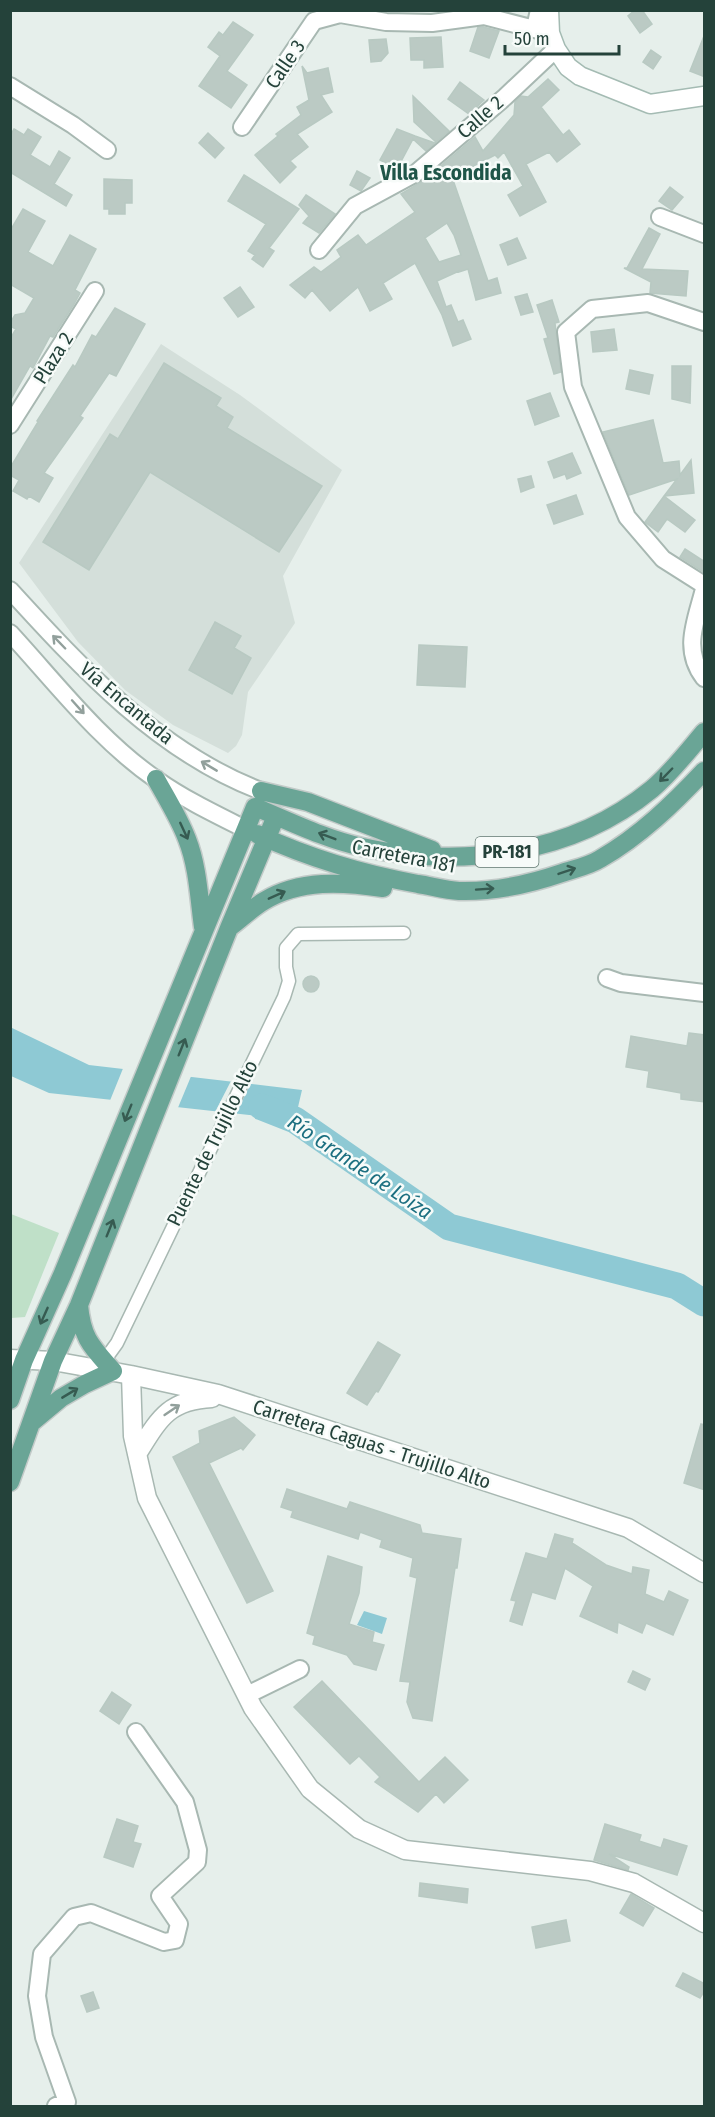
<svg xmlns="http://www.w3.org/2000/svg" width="715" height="2117" viewBox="0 0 715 2117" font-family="'Fira Sans Condensed',sans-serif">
  <rect width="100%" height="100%" fill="#e6efeb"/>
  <path fill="#d4dfda" d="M161,344L240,395L342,470L283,576L295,623L248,692L242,735L236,746L228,753L173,725L125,690L78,642L19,563Z"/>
  <path fill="#bfe0c8" d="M11,1214L59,1233L25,1317L11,1318Z"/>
  <path fill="#8ec9d4" d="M10,1027L89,1065L302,1090L295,1120L49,1093L11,1076Z
    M364,1611L387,1618L382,1634L357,1625Z"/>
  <path fill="#e6efeb" d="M124,1066L192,1074L177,1110L109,1103Z
    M232,1079L252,1081L234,1117L214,1114Z"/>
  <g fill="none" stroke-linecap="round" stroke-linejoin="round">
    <path stroke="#8ec9d4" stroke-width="27" d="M262,1107L295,1120L449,1227L677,1286L704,1303"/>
  </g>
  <path fill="#bbcac4" stroke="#b8c9c2" stroke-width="1.5" fill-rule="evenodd" d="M635,10H642L652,24L640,33L628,16Z
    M233,22L253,35L227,71L247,85L231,108L199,86L220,56L208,47L219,32L223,35Z
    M478,27H483L499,31L489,58L470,51Z
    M704,36H705V77L690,71Z
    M441,37L443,67L424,68V60H411L410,38Z
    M386,39L388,53L381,61L371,62L369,40Z
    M651,50L661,57L653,69L643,62Z
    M302,66L307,73L328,68L333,92L321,95L332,112L297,134L308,147L290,161L296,167L280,183L255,155L278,136L276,134L301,115L297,107L309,100Z
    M548,79L559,90L541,107L563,135L569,130L580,144L557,162L549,152L526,164L546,202L520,216L508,195L523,186L504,152L498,158L495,155L452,177L488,281L497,278L501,293L476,300L468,269L459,272V271L437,281L446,307L451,305L458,322L463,320L471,339L453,346L442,315L415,263L383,283L392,299L370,311L358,287L330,311L312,290L305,298L290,285L314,267L321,272L341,257L337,250L358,235L366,245L415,212L401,194L423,181L475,137L483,151L514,115L515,102L521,96L528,97ZM447,223L454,235L461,255L439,262L425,238Z
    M460,82L484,100L469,114L448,99Z
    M413,96L449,131L436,142L414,122Z
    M14,129L24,135L28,129L41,137L30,155L50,167L59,151L70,158L54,184L72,195L66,206L10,172V136Z
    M397,129L415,136L435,143L426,151L413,139L397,169L380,160Z
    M208,133L224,148L215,158L199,143Z
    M357,171L370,178L361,191L350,185Z
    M244,175L299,209L269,248L274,251L263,267L252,259L255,255L248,251L266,224L228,201Z
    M104,179L132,180V203H125V214H109V209H104Z
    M670,187L683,197L672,210L659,201Z
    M306,195L335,214L319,233L303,223L309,216L299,205Z
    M23,209L45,221L28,252L53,266L70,235L96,249L75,290L80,293L74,304L53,337L50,336L33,368L30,366L10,401V339L16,329L10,326V323L15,315L25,313L34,298L10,284V231Z
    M649,228L660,234L642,269L688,271L686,296L650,293L651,282L624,268H627Z
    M517,238L526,258L508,265L500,245Z
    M240,287L254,307L238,317L224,298Z
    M527,294L533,312L521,315L515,297Z
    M552,300L559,322L555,323L556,333L561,372L554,374L544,339L548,338L537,305Z
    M115,308L145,324L116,376L109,373L80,416L83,418L44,473L53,478L39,502L29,496L27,499L13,491L19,480L10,475V468L38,422L37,421L73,365L75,367L92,335L96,337Z
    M614,329L617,350L593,352L591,332Z
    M164,363L221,398L216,406L233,417L227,428L322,486L279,552L150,472L89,570L43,542L110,434L118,439Z
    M672,366H691L690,403L672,399Z
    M630,370L653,375L649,394L626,389Z
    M550,393L559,416L535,425L527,401Z
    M653,420L663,463L679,461L680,475L691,460L694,493L664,496L677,479L629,495L603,432Z
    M572,453L581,473L567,479L565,474L554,478L548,462Z
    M531,476L534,487L521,492L518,479Z
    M576,495L583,514L554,524L547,505Z
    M664,496L695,520L685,532L667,519L658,532L645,522Z
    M685,549L705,562V573L680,557Z
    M215,622L241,636L234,648L251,658L232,694L189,670Z
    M419,645L467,647L465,687L417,685Z
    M303 984a8 8 0 1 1 16 0a8 8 0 1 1-16 0Z
    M689,1033L705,1035V1102L681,1099V1093L647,1087L649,1071L626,1067L631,1036L687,1046Z
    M378,1342L400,1355L378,1392L376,1391L367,1405L347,1393Z
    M234,1417L255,1435L243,1450L241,1448L209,1463L273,1591L247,1603L173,1457L200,1443L199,1431Z
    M701,1424L705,1425V1490L684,1483Z
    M287,1489L347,1509L350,1502L420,1525L422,1533L461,1539L457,1568H455L432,1721L413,1718L407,1702L410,1682L400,1681L417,1578L410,1576L413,1558L380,1547L382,1540L360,1532L358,1539L291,1517L293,1511L281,1507Z
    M555,1534L573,1539L572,1543L606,1565L632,1574L633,1567L649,1570L645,1594L664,1602L669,1591L688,1600L673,1635L646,1623L642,1633L618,1622L617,1633L580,1616L593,1586L565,1568L555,1599L532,1592L522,1625L510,1621L516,1601L511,1600L526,1553L547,1559Z
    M328,1556L362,1567L359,1593L349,1624L374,1632L372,1642L384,1645L376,1670L354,1664L347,1655L313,1644L315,1636L307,1633Z
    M633,1671L650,1679L645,1690L628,1682Z
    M322,1681L419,1782L445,1757L468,1780L444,1803L436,1794L418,1812L375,1782L380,1777L359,1756L350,1764L294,1707Z
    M112,1692L131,1705L119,1724L100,1711Z
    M117,1819L138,1826L133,1842L141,1844L133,1867L104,1857Z
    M605,1824L641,1835L639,1841L661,1848L664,1839L687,1846L677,1875L609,1854L629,1867L628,1870L594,1860Z
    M420,1883L468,1889L467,1903L419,1896Z
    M631,1894L654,1908L643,1926L620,1913Z
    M566,1920L570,1941L536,1948L532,1927Z
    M683,1973L705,1984V1990L700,1998L676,1986Z
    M93,1992L99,2008L87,2012L81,1996Z"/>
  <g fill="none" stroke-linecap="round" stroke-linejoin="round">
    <defs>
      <path id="pedestrian" d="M104,1361L117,1343L284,997L289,981L286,967V948L298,934L404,933"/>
      <path id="minor" d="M535,28L539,10
        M10,86L73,125L107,150
        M242,127L314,21L340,14L386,22L432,23L484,16L550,33
        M660,217L704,234
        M319,250L355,206L416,173L505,97L556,49
        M704,322L648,303L592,309L566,332L573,387L627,517L663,559L704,585
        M10,425L95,291
        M704,589C696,621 682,649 704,678
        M10,590C82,669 160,753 261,791
        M10,633C56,683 100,741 157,780C184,799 215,814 245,829
        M607,978L621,983L704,993
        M247,1695L300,1669
        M56,2106L67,2102L44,2037L37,1996L42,1954L74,1917L91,1913L164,1942L175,1940L179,1924L160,1896L197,1862L198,1850L185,1802L136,1732"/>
      <path id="tertiary" d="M10,1359L53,1361L131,1375L218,1394L628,1528L704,1573
        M131,1375L133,1436L147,1498L253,1708L310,1789L359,1829L405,1850L590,1871L634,1883L704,1923
        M137,1454C159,1419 168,1400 212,1398"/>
      <path id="secondary" d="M549,10L550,33L556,49L568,67L580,76L650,104L704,96"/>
      <path id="primary" d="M156,779C167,799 179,818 187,839C198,867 199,898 203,927
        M261,791L308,802L432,850
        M257,834C309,858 362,874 418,884C431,886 445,890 459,891C493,892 530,884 562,873C574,869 589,866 600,859C640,836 673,804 704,771
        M230,927C241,919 252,908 264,901C300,879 343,882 383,888
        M10,1400L24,1360L63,1273L255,807C289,821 325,839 362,847C461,869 572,855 652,789C672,772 688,751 704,732
        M31,1423L61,1398L85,1384L113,1371C92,1347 82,1339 79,1305
        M10,1482L53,1361L79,1305L229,928L276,816"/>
    </defs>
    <use href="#pedestrian" stroke="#a8b8b2" stroke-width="15"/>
    <use href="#minor" stroke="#a8b8b2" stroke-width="20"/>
    <use href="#tertiary" stroke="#a8b8b2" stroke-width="21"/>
    <use href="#secondary" stroke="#a4bbb3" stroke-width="21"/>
    <use href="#primary" stroke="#c2cac8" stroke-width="21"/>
    <use href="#pedestrian" stroke="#fff" stroke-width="12"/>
    <use href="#minor" stroke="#fff" stroke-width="16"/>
    <use href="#tertiary" stroke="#fff" stroke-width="18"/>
    <use href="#secondary" stroke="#fff" stroke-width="18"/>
    <use href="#primary" stroke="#6aa596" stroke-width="18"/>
  </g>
  <defs><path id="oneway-shaft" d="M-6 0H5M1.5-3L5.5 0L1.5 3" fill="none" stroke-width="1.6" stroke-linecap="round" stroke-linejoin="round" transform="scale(1.5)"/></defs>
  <g stroke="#92a09c">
    <use href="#oneway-shaft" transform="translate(59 642) rotate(-134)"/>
    <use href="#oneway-shaft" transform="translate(78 707) rotate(48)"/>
    <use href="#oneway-shaft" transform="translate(209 766) rotate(-149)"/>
    <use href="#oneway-shaft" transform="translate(172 1410) rotate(-34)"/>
  </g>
  <g stroke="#365b51">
    <use href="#oneway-shaft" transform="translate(666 775) rotate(134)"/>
    <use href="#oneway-shaft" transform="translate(184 831) rotate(65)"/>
    <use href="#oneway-shaft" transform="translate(327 836) rotate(-159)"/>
    <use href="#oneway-shaft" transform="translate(567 871) rotate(-19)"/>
    <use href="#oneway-shaft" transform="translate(485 889) rotate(-4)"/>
    <use href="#oneway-shaft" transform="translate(277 895) rotate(-24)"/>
    <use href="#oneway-shaft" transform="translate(182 1047) rotate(-68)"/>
    <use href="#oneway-shaft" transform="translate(128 1113) rotate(112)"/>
    <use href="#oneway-shaft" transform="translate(110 1228) rotate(-68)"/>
    <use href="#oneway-shaft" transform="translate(44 1316) rotate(114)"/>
    <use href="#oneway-shaft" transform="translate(70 1393) rotate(-31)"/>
  </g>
  <g text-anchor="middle" stroke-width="5" stroke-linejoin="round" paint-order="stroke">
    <rect fill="#f7fbf9" stroke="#637a73" stroke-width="1.5" x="475.5" y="837" width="63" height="30" rx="4.5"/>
    <g font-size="18" font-weight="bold" fill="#24423a">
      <text x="507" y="858">PR-181</text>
    </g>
    <g font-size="20" fill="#24423a" stroke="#f7fbf9">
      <text transform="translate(285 64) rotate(-56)" y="7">Calle 3</text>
      <text transform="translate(480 117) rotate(-41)" y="7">Calle 2</text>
      <text transform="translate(53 358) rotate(-58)" y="7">Plaza 2</text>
      <text transform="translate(127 703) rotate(40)" y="7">Vía Encantada</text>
      <text transform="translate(404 856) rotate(11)" y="7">Carretera 181</text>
      <text transform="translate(212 1143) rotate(-64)" y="7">Puente de Trujillo Alto</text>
      <text transform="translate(372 1444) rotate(18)" y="7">Carretera Caguas - Trujillo Alto</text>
    </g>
    <g font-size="21" font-weight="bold" fill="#1f5548" stroke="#f7fbf9">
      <text x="446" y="180">Villa Escondida</text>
    </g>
    <g font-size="21" font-style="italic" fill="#1c6f80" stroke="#f7fbf9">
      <text transform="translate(360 1167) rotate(34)" y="7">Río Grande de Loíza</text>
    </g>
  </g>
  <rect width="715" height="2117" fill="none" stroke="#24423a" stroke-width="24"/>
  <path d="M505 45v9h114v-9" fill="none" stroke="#24423a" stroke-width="3"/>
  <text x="514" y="45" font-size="18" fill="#24423a" stroke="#f7fbf9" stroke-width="4.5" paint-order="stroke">50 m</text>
</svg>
